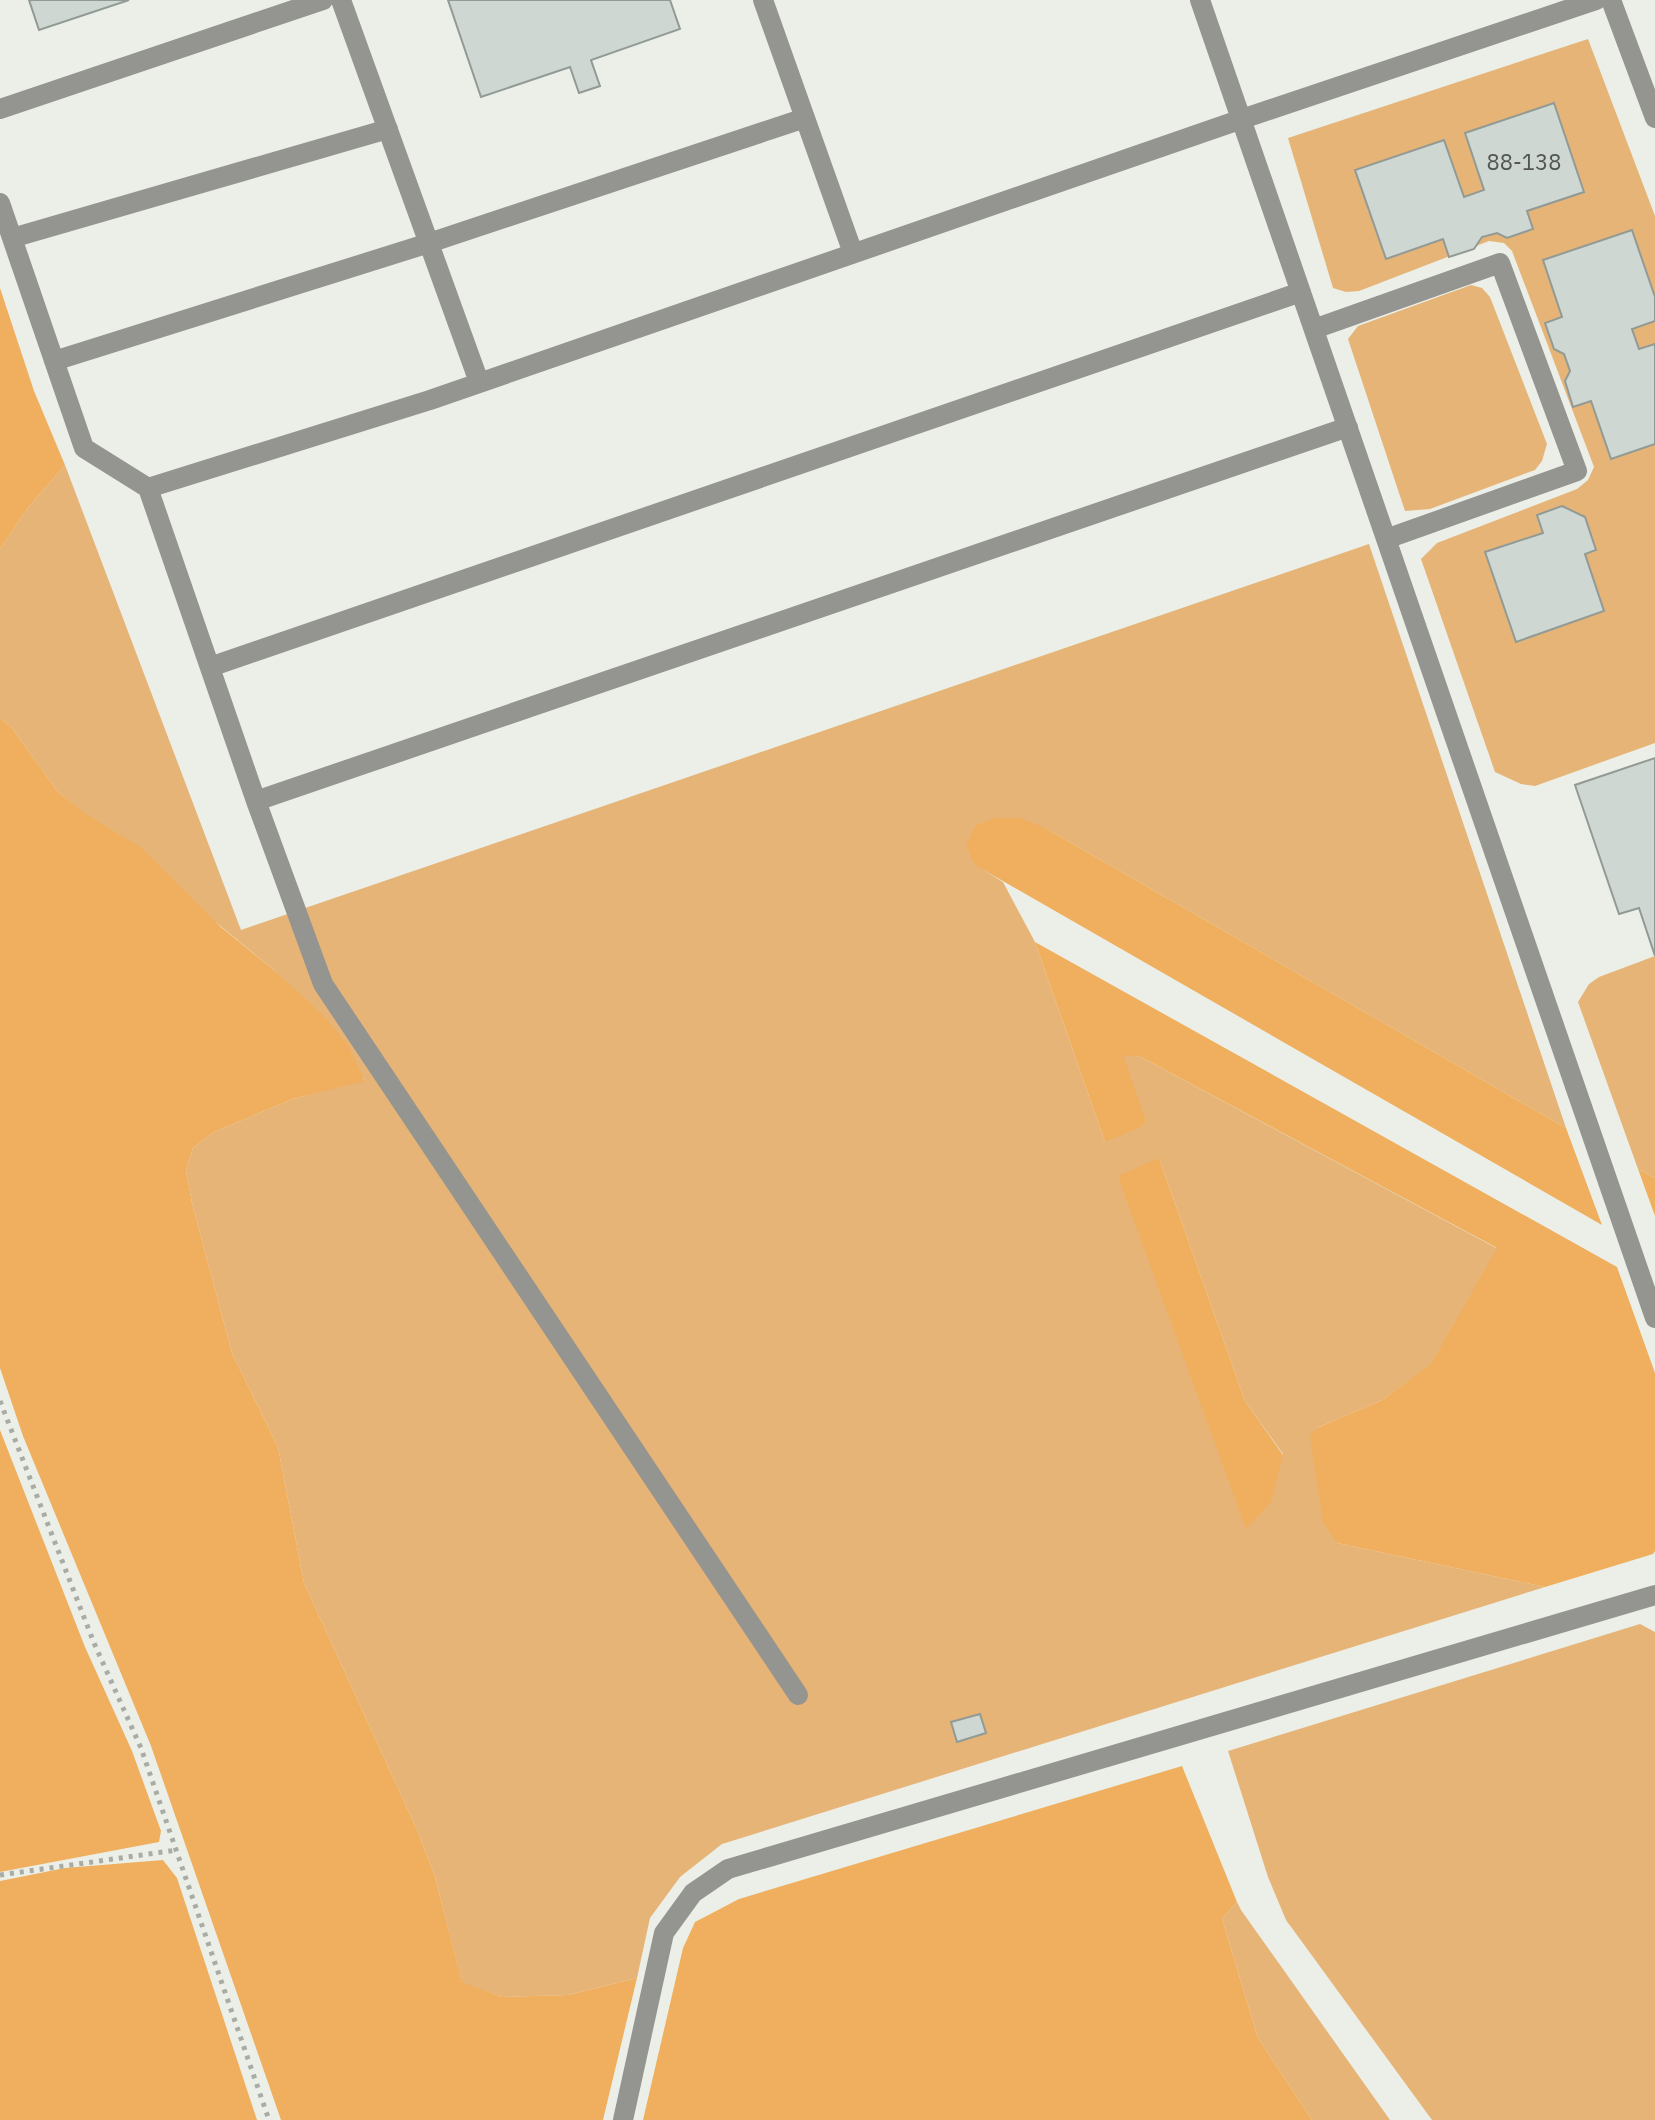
<svg xmlns="http://www.w3.org/2000/svg" width="1655" height="2120" viewBox="0 0 1655 2120" font-family="'IBM Plex Sans',sans-serif">
  <rect width="100%" height="100%" fill="#ebefe7"/>
  <path fill="#e6b477" fill-rule="evenodd" d="M1588,39L1655,216V743L1535,786L1521,784L1495,772L1421,559L1437,543L1577,489L1588,480L1594,467L1512,251L1504,243L1489,241L1359,291L1346,292L1333,288L1288,138Z
    M1471,285L1482,288L1490,297L1547,444L1542,461L1535,470L1430,509L1405,511L1348,339L1358,326Z
    M65,465L241,930L1369,544L1566,1128L1047,829L976,865L1003,882L1035,942L1105,1142L1122,1054L1141,1057L1498,1249L1432,1364L1382,1400L1317,1428L1337,1543L1545,1587L722,1844L680,1877L650,1918L637,1978L568,1995L502,1997L462,1983L435,1877L418,1832L304,1583L278,1447L232,1353L192,1203L186,1170L193,1148L214,1132L293,1099L365,1080L275,971L58,792L12,728L0,718V549L26,510ZM1159,1158L1245,1401L1283,1454L1246,1528Z
    M1655,956V1178L1638,1169L1578,1002L1589,984L1599,977Z
    M1640,1624L1655,1632V2120H1432L1286,1920L1268,1877L1228,1751Z
    M1237,1902L1241,1910L1390,2120H1312L1258,2038L1222,1919Z"/>
  <path fill="#efaf5f" d="M0,288L34,391L65,465L26,510L0,549Z
    M0,718L12,728L58,792L86,814L143,849L221,927L275,971L323,1015L348,1045L365,1081L293,1099L214,1132L193,1148L186,1170L192,1203L232,1353L278,1447L304,1583L418,1832L435,1877L462,1982L502,1997L568,1995L637,1978L603,2120H281L151,1746L23,1436L0,1368Z
    M996,818H1020L1047,829L1566,1128L1602,1225L975,865L966,845L976,825Z
    M1035,942L1617,1267L1655,1373V1551L1653,1554L1545,1587L1337,1543L1323,1522L1310,1437L1317,1428L1382,1400L1431,1364L1497,1248L1141,1057L1123,1055L1146,1121L1139,1128L1105,1142Z
    M1159,1158L1245,1401L1283,1455L1271,1502L1246,1529L1119,1180L1120,1175Z
    M1638,1169L1655,1178V1216Z
    M0,1430L85,1647L132,1751L161,1831L159,1842L0,1872Z
    M1182,1766L1237,1902L1222,1919L1258,2038L1312,2120H643L683,1948L695,1922L739,1899Z
    M163,1860L177,1878L257,2120H0V1881L65,1868Z"/>
  <path fill="#ced7d2" stroke="#929a95" stroke-width="2" d="M29,0H129L39,30Z
    M448,0H670L680,29L591,60L600,86L579,93L570,67L481,97Z
    M1554,103L1584,192L1527,211L1533,229L1507,238L1497,233L1482,237L1474,249L1449,257L1443,239L1386,259L1355,170L1444,140L1464,197L1484,190L1465,133Z
    M1632,230L1655,297V321L1632,329L1639,349L1655,344V444L1611,459L1591,401L1573,407L1565,381L1570,371L1564,354L1554,349L1545,323L1562,317L1543,260Z
    M1562,506L1585,517L1596,550L1585,554L1604,611L1516,642L1485,552L1543,533L1537,515Z
    M1655,758V956L1639,908L1619,914L1575,785Z
    M980,1714L986,1733L957,1742L951,1722Z"/>
  <g fill="none" stroke-linecap="round" stroke-linejoin="round">
    <path stroke="#a9aca5" stroke-width="5" stroke-dasharray="4 6" stroke-linecap="butt" d="M0,1401L94,1643L141,1748L269,2120
      M0,1875L177,1850"/>
    <path stroke="#949490" stroke-width="20" d="M341,0L479,382
      M763,0L853,253
      M1200,0L1655,1318
      M1611,0L1655,118
      M0,109L323,0
      M0,203L84,448L148,488L430,400L1242,119L1596,0
      M12,238L388,129
      M1314,329L1500,263L1577,471L1386,539
      M54,361L429,243L805,118
      M148,488L256,801L1348,427
      M210,667L1301,292
      M256,801L323,984L798,1695
      M623,2120L664,1933L693,1893L728,1869L1655,1595"/>
  </g>
  <g text-anchor="middle" stroke-width="7" stroke-linejoin="round" paint-order="stroke">
    <g font-size="22" fill="#525552">
      <text x="1524" y="170">88-138</text>
    </g>
  </g>
</svg>
